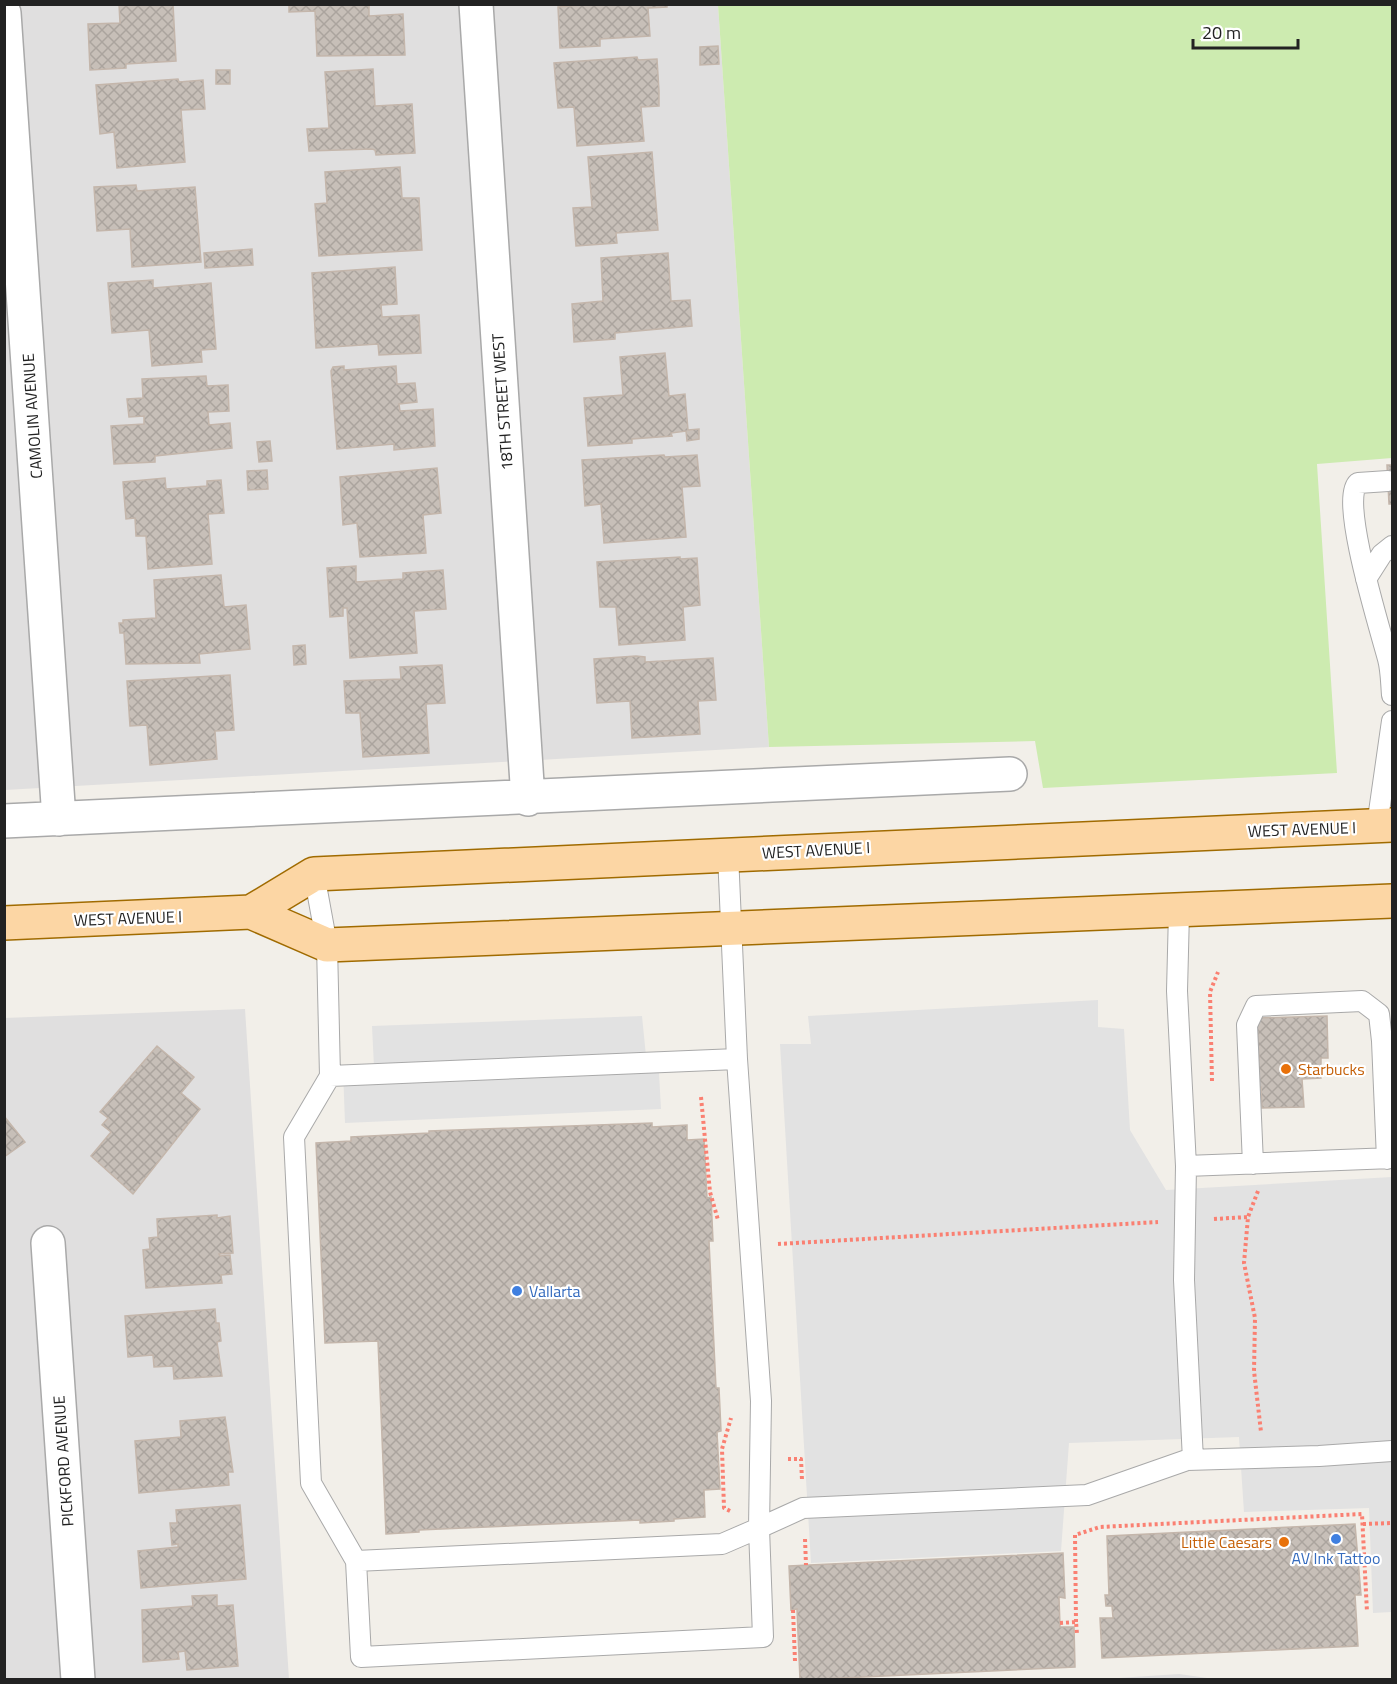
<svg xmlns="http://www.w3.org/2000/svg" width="1397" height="1684" viewBox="0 0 1397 1684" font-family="'Titillium Web',sans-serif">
  <defs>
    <pattern id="building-cross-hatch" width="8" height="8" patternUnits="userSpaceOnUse" patternTransform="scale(1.5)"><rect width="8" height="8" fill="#c7bfb8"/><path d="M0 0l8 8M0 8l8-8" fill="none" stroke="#aba49e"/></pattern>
  </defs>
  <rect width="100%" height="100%" fill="#f2efe9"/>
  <path fill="#e0dfdf" d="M5,5H718L769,747L5,790Z
    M245,1009L289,1679H5L4,1018Z
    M1179,1674L1214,1679H1103Z"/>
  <path fill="#cdebb0" d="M718,5H1392V458L1317,464L1337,773L1043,788L1035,741L769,747Z"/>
  <path fill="#e2e2e2" d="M1098,1000V1027L1124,1029L1130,1130L1166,1190L1392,1177V1612L1373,1613L1369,1508L1244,1512L1239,1437L1069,1443L1061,1551L811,1563L780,1044H811L808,1016Z
    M642,1016L646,1056L658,1055L661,1109L345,1123L343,1070L374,1067L372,1026Z"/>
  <path fill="url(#building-cross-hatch)" stroke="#c4b6ab" stroke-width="1.5" d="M119,4H173L176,61L126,64V68L90,70L88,24L120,23Z
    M289,4H369V16L403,14L405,55L317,56L315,11L289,12Z
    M591,4H667V7L648,8L650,36L600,39V46L560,48L558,7Z
    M718,46L719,64L700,65V47Z
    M637,57L638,60L657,59L659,91V106L641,107L644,141L577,146L574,107L558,108L554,63Z
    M373,69L375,106L412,104L415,153L376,155L375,150L372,149L309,151L307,129L329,128L325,72Z
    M216,70H230V84H216Z
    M178,79L179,82L203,80L205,109L181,110L185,162L117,168L114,132L100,134L96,85Z
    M652,152L658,230L616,233L617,243L576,246L573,208L592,207L588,157Z
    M400,167L402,198H419L422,250L319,256L315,204L327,203L325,172Z
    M136,185L137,191L195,187L201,262L132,267L130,229L97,231L94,187Z
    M252,249L253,265L205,268L204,253Z
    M668,253L671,301L690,300L692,326L615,333V339L574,342L572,304L603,301L601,258Z
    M395,267L397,304L381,305L382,317L419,315L421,353L379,355L378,344L316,348L312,273Z
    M153,280V288L211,283L216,349L201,350L202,362L152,366L149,330L112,333L108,283Z
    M665,353L669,396L685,394L688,430L699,429V439L687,441L686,431L671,433L672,436L632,439V443L588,446L584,398L623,395L620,357Z
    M344,366V370L396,366L397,384L415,383L417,402L399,404L400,411L433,409L435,446L394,450V444L337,449L331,371L333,367Z
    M206,376L207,386L228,385L229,411L208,412L209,425L230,423L232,448L155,456V462L114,464L111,426L144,424V416L129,417L127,399L143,398L142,379Z
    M270,441L272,461L259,462L257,442Z
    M664,455L665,457L697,455L700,486L682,487L686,537L604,543L601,504L585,506L582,460Z
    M1387,465H1392V504H1389Z
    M437,468L441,513L423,515L426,553L360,557L357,523L343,525L340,477Z
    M267,470L268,489L248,490L247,471Z
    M165,478L166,489L207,486V481L221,480L224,513L208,514L212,564L148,569L146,536H136L135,518L126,519L123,482Z
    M680,557V559L697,558L700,605L683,607L685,640L619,645L616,607H600L597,562Z
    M356,566V582L403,579V573L443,570L446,609L414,611L417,653L350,658L347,608H343V616L330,617L327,568Z
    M221,575L224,607L246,605L250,649L199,654L200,663L126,664L124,633H120L119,623H123V620L156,618L154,580Z
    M305,645L306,664L294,665L293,646Z
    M636,656L645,657V662L713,658L716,700L698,701L700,734L632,738L630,701L597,703L594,659Z
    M442,665L445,703L426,704L429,753L363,757L360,713H346L344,681L401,679L400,667Z
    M230,675L234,730L215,731L217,759L150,765L147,725L130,726L127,681Z
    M1327,1016L1328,1058H1321V1078L1302,1079L1304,1107L1262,1108L1261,1087H1252L1251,1060H1259L1257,1018Z
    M157,1046L194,1077L181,1093L200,1109L133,1194L91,1156L111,1132L102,1125L108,1118L100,1112Z
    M4,1116L25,1142L4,1157Z
    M652,1123V1127L687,1125V1140L704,1139L707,1198L711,1197L713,1241H709L716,1388H719L721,1431L717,1432L720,1489L704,1490L705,1517L674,1519V1521L640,1523V1520L419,1530V1532L386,1534L378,1341L325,1343L316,1143L351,1141V1137L429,1133V1131Z
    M217,1215V1218L230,1216L233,1253L219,1254L220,1256L230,1255L232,1274L221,1275L222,1283L146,1288L143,1250L150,1249L149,1238L158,1237L157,1219Z
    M215,1309L216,1323H219L221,1341L217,1342L222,1376L174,1379L173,1366L154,1367L153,1355L128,1357L125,1316Z
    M225,1417L233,1472H228L229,1485L139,1493L135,1441L181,1437L180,1421Z
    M240,1505L246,1579L141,1588L138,1551L178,1547V1544L172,1545L170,1523H177L176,1510Z
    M1355,1524L1361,1595H1355L1358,1646L1102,1658L1100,1618H1113L1112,1606H1106L1105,1595H1109L1107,1536Z
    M1063,1553L1065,1598L1059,1597L1060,1627H1074L1075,1667L800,1680L797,1609L791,1610L789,1566Z
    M217,1595V1606L233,1605L238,1666L187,1670L185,1651L178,1652L179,1659L143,1662L142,1610L193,1606L192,1596Z"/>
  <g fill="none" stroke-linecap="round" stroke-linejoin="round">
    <defs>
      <path id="service" d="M1388,481L1358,483C1339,499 1381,632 1388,659C1391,670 1391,683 1392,695
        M1366,579L1382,554L1392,546
        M1377,826L1392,721
        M314,874L327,945L330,1076L294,1137L311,1483L356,1561L361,1657L763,1637L759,1528L803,1508L1087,1495L1187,1460L1319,1456L1392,1451
        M1179,912L1177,991L1186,1166L1184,1280L1193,1460
        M330,1076L737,1059
        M1253,1164L1247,1025L1256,1006L1362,1001L1379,1014L1382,1041L1387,1159
        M1186,1166L1392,1158
        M356,1561L722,1544L759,1528L761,1401L737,1059L728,854"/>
      <path id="minor" d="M476,4L528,799
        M4,13L59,819
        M4,821L1010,774
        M48,1243L78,1680"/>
      <path id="primary" d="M251,912L314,874L1392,825
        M4,923L251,912L327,945L1392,901"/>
    </defs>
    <use href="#service" stroke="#a9a9a9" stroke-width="22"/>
    <use href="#minor" stroke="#a9a9a9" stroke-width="36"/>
    <use href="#primary" stroke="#a06b00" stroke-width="36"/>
    <path stroke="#fa8072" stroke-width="4" stroke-dasharray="3 3" stroke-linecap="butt" d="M1212,1081L1210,992L1218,972
      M701,1097L710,1192L718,1220
      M1258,1191L1248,1217L1244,1263L1255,1318L1254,1371L1261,1432
      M1214,1219L1248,1217
      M778,1244L1158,1222
      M788,1459H801L802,1480
      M730,1511L724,1508L722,1449L731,1418
      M1363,1524L1392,1523
      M805,1539L806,1565
      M793,1610L795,1661
      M1076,1622L1075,1535L1100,1527L1362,1514L1367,1612
      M1060,1623L1076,1622L1077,1634"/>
    <use href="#service" stroke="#fff" stroke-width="20"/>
    <use href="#minor" stroke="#fff" stroke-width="33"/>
    <use href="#primary" stroke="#fcd6a4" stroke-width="33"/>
  </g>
  <g fill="#e8710a" stroke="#fff" stroke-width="2">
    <circle cx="1286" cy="1069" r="6"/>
    <circle cx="1284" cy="1542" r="6"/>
  </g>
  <g fill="#3f7fe0" stroke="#fff" stroke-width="2">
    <circle cx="517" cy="1291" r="6"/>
    <circle cx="1336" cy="1539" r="6"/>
  </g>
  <g text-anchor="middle" stroke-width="4.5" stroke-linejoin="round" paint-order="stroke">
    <g font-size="16" fill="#222" stroke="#fff">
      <text transform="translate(502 402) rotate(-94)" y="6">18TH STREET WEST</text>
      <text transform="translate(32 416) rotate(-94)" y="6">CAMOLIN AVENUE</text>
      <text transform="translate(1302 829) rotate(-2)" y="6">WEST AVENUE I</text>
      <text transform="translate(816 850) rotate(-3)" y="6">WEST AVENUE I</text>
      <text transform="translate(128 918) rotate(-2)" y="6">WEST AVENUE I</text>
      <text transform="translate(63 1461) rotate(-94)" y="6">PICKFORD AVENUE</text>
    </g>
    <g font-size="16" fill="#c56008" stroke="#fff" text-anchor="start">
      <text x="1298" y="1075">Starbucks</text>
      <text x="1272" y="1548" text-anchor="end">Little Caesars</text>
    </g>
    <g font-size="16" fill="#366cbe" stroke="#fff" text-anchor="start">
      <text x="529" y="1297">Vallarta</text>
      <text x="1336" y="1564" text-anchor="middle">AV Ink Tattoo</text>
    </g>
  </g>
  <rect width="1397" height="1684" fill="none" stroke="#222222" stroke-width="12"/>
  <path d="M1193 39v9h105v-9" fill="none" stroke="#222222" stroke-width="3"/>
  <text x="1202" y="39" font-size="18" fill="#222222" stroke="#ffffff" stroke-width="4.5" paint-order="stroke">20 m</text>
</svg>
